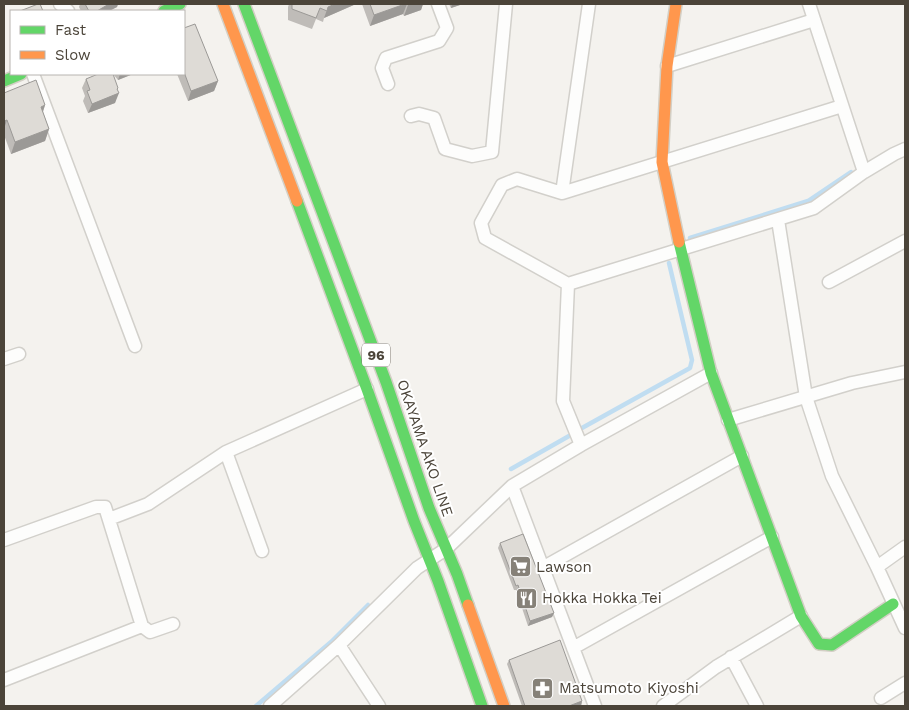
<svg xmlns="http://www.w3.org/2000/svg" width="909" height="710" viewBox="0 0 909 710" font-family="'Work Sans',sans-serif">
  <rect width="100%" height="100%" fill="#f4f2ee"/>
  <g fill="none" stroke-linecap="round" stroke-linejoin="round">
    <path stroke="#c0ddf1" stroke-width="4.5" d="M690,238L808,201L851,172
      M582,428L690,368L692,360L669,263
      M511,469L569,436
      M256,706L331,642L368,605"/>
    <defs>
      <path id="street" d="M60,4L68,11
        M809,4L864,172
        M667,66L814,20
        M33,74L135,346
        M388,84L382,68L386,58L439,41L447,28L438,4
        M411,116L419,114L434,118L445,149L472,156L492,152L506,4
        M562,193L589,4
        M778,220L806,397L832,476L877,567L905,628
        M829,282L905,241
        M568,284L814,208L864,172L894,154L905,149
        M4,359L19,354
        M728,420L852,383L905,372
        M581,445L563,401L568,284L485,238L481,223L502,185L517,179L562,193L842,106
        M226,452L262,551
        M512,486L595,706
        M109,519L148,504L226,452L367,389
        M4,540L96,507H105L142,626L150,632L173,624
        M544,567L742,456
        M877,567L905,547
        M339,645L379,706
        M573,648L772,537
        M731,657L757,706
        M4,680L142,626
        M881,698L905,683
        M270,706L339,645L417,568L446,549L512,486L581,445L711,373
        M663,706L716,667L801,616"/>
      <path id="fast" d="M244,4L386,382L429,508L457,574L468,605
        M164,11L180,4
        M4,81L21,74
        M297,201L367,389L414,521L438,581L482,706
        M679,242L711,373L801,616L819,644L832,645L893,604"/>
      <path id="slow" d="M223,4L297,201
        M676,4L667,66L662,162L679,242
        M468,605L504,706"/>
    </defs>
    <use href="#street" stroke="#d2d0cb" stroke-width="15"/>
    <use href="#fast" stroke="#d3cfc5" stroke-width="14"/>
    <use href="#slow" stroke="#d3cfc5" stroke-width="14"/>
    <use href="#street" stroke="#fdfdfc" stroke-width="12"/>
    <use href="#fast" stroke="#63d668" stroke-width="11"/>
    <use href="#slow" stroke="#ff974d" stroke-width="11"/>
  </g>
  <path fill="#bfbcb8" d="M80,4H118L117,7L109,11H81L79,7Z
    M289,4H356L324,18L323,22L316,19L312,29L288,20V7Z
    M362,4H423L421,10L404,16L403,14L370,26Z
    M449,4H463L451,8Z
    M184,28L218,81L214,91L188,101L177,74H184Z
    M113,74H133L118,80Z
    M86,79L117,91L115,103L88,113L83,101L85,96L82,88Z
    M4,93L45,105L43,112L49,129L45,141L11,154L4,135Z
    M500,543L554,613L552,617L528,626L516,590H514L498,548Z
    M509,660L582,701L581,706H522L507,664Z"/>
  <path fill="#9b9996" d="M109,4H118L117,7L109,11H97Z
    M335,4H356L324,18L328,7Z
    M405,4H407L403,14L370,26L374,15Z
    M412,4H423L421,10L404,16L408,5Z
    M452,4H463L451,8Z
    M120,74H133L118,80Z
    M218,81L214,91L188,101L191,91Z
    M118,88L116,94L119,93L115,103L88,113L92,104Z
    M45,105L41,117V107Z
    M7,120L4,129V121Z
    M49,129L45,141L11,154L15,142Z
    M554,613L552,617L528,626L530,621Z
    M582,701L581,706H569Z"/>
  <path fill="#dedbd6" stroke="#9b9996" d="M38,4H40L43,11H20Z
    M85,4H109L97,11H89Z
    M292,4H335L328,7L327,11L320,8L316,18L292,9Z
    M370,4H405L374,15Z
    M195,24L218,81L191,91L184,72V28Z
    M98,74H113L118,88L117,89L119,93L92,104L87,91L90,90L86,79Z
    M36,80L45,105L41,107L49,129L15,142L7,120L4,121V93Z
    M523,534L554,613L530,621L518,585L516,586L500,543Z
    M560,640L582,701L569,706H525L509,660Z"/>
  <defs>
    <symbol id="supermarket-square" viewBox="-11 -11 22 22"><rect x="-9" y="-9" width="18" height="18" rx="4" fill="#868178" stroke="#fff"/><path d="M-6-5.5h2.5l.6 2H6L4.5 2H-2.5L-4.4-4H-6ZM-1.5 3.2a1.3 1.3 0 1 0 .1 0ZM3 3.2a1.3 1.3 0 1 0 .1 0Z" fill="#fff"/></symbol>
    <symbol id="restaurant-square" viewBox="-11 -11 22 22"><rect x="-9" y="-9" width="18" height="18" rx="4" fill="#868178" stroke="#fff"/><path d="M-5-6h1v4h1v-4h1v4h1v-4h1v5L-1.5 .5V6h-2V.5L-5-1ZM5-6V6H3V1.5H1.5Q1.5-4 5-6Z" fill="#fff"/></symbol>
    <symbol id="pharmacy-square" viewBox="-11 -11 22 22"><rect x="-9" y="-9" width="18" height="18" rx="4" fill="#868178" stroke="#fff"/><path d="M-2-6h4v4h4v4h-4v4h-4v-4h-4v-4h4Z" fill="#fff"/></symbol>
  </defs>
  <g fill-rule="evenodd">
    <use href="#supermarket-square" x="508" y="554" width="25" height="25"/>
    <use href="#restaurant-square" x="514" y="586" width="25" height="25"/>
    <use href="#pharmacy-square" x="530" y="676" width="25" height="25"/>
  </g>
  <g text-anchor="middle" stroke-width="4" stroke-linejoin="round" paint-order="stroke">
    <rect fill="#fff" stroke="#817c74" stroke-width="1" x="362" y="343.5" width="28" height="23" rx="4"/>
    <g font-size="14" font-weight="bold" fill="#4b4439">
      <text x="376" y="360">96</text>
    </g>
    <g font-size="15" fill="#4b4439" stroke="#fff">
      <text transform="translate(425 448) rotate(71)" y="5">OKAYAMA AKO LINE</text>
    </g>
    <g font-size="15" fill="#4b4439" stroke="#fff" text-anchor="start">
      <text x="536" y="572">Lawson</text>
      <text x="542" y="603">Hokka Hokka Tei</text>
      <text x="559" y="693">Matsumoto Kiyoshi</text>
    </g>
  </g>
  <rect width="909" height="710" fill="none" stroke="#4b4439" stroke-width="10"/>
  <rect x="10" y="10" width="175" height="65" fill="#ffffff" stroke="#b7b4b0"/>
  <rect x="20" y="26" width="25" height="8" fill="#63d668" stroke="#b7b4b0"/>
  <text x="55" y="35" font-size="15" fill="#4b4439">Fast</text>
  <rect x="20" y="51" width="25" height="8" fill="#ff974d" stroke="#b7b4b0"/>
  <text x="55" y="60" font-size="15" fill="#4b4439">Slow</text>
</svg>
